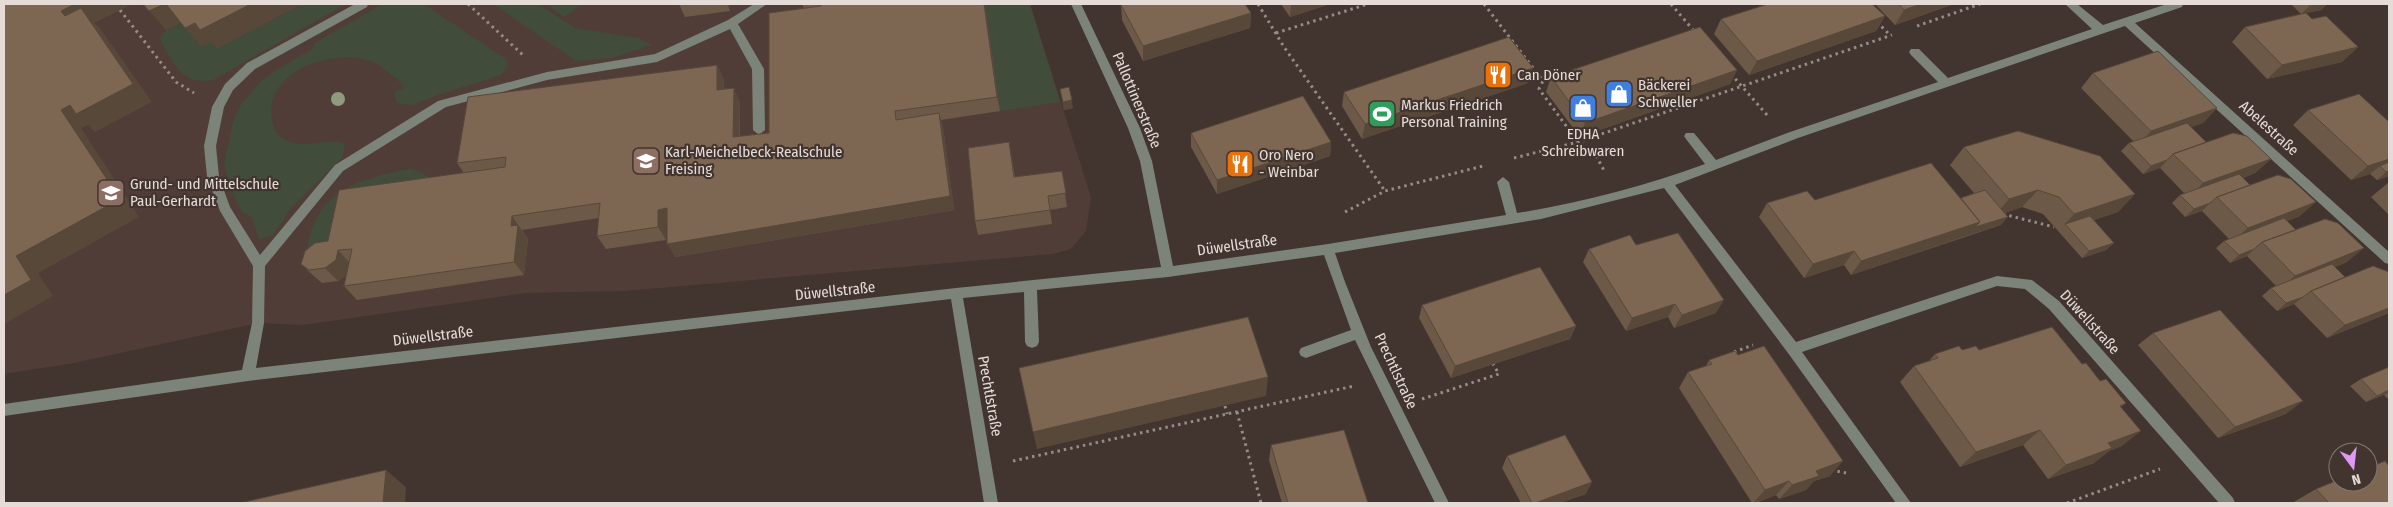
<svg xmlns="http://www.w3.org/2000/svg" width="2393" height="507" viewBox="0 0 2393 507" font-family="'Fira Sans Condensed',sans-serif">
  <rect width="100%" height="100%" fill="#42342e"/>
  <path fill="#513d37" d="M4,4H1030L1091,197L1086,231L1071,249L1053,254L624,291L525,293L303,325L258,323L74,363L4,374Z"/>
  <path fill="#414c3b" d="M302,4H346L213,80C180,86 174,62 159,38L166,30L182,22L212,42L217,49Z
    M382,4H424L506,59L508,64L501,75L444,93L412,105L397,103L394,92L404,88L402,84C394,77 385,68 375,63C338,45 262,71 272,119C273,128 275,133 282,138C305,152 325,136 345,144L342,158L291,208L273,235L259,240L252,217L242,212L231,191L224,164L234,118L242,103L260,82L284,65L311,50L315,43Z
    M493,4H538L575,28L639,38L652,45L611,58L576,61Z
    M546,4H583L564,17Z
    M985,4H1030L1060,102L1000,111Z
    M409,169L419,171L435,181L318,265L315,277L306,271C305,199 346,181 409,169Z"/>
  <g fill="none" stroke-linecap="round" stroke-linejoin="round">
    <path stroke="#968b86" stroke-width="3" stroke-dasharray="2.5 4" stroke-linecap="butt" d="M468,4L524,56
      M1258,4L1284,47L1385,191
      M1484,4L1543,81L1539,89L1578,142L1594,152L1605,172
      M1671,4L1694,31
      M120,10L176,82L194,93
      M1877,22L1890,35
      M1917,26L1980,4
      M1276,33L1368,4
      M1731,74L1768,116
      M1514,158L1578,142L1892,35
      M1345,212L1385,191L1483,166
      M2003,214L2054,227
      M1734,352L1753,345
      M1422,399L1499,374L1493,364
      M1225,406L1227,414
      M1237,412L1261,503
      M1013,461L1354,386
      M1831,470L1846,473
      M2067,503L2160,469"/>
    <path fill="#7c8378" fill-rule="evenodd" d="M355,4H368L367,7L255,69L233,90L224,107L216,146L219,177L230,207L260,255L335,165L438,101L547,72L655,54L728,20L754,4H767L738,24L764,69L765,130L759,135L753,130L752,69L730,29L657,62L547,80L446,107L343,171L265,266L264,323L256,368L956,288L1161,267L1140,161L1128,128L1071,4H1081L1140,128L1152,161L1173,266L1328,244L1506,215L1497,182L1503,177L1509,182L1517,213C1581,203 1645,186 1705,164L1686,139L1684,136L1686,133H1694L1716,160L1790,132L1938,82L1911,55L1909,52L1911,49H1919L1948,78L2092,29L2065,4H2077L2103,25L2167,4H2183L2182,7L2135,23L2389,252V264L2385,263L2125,26L1798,138L1675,185L1796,342L1997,276L2032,280L2059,301L2233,498L2235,503H2219L2049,309L2025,289L1997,286L1802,352L1911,503H1896L1788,353L1664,188L1541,219L1335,253L1345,282L1371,347L1449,503H1435L1355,340L1306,358L1301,356L1299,352L1301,348L1351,330L1324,255L1168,277L1037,290L1039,342L1037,346L1032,348L1027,346L1025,342L1024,292L963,298L998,503H984L951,299L248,381L4,416V404L242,370L252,323L253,266L220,211L207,177L204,146L212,107L225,84L247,63Z"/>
  </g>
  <circle fill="#8f9a7e" cx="338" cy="99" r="7"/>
  <path fill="#6c5947" d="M679,4H730V11L685,17Z
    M802,4H985L1000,111L941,120L943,127L954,210L675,257L667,224H666V240L606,249L597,236L599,218L522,230L528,239L524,275L357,300L344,286L346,275L338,281L322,283L315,277L301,264L328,241L464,173L457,163L717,65L724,80V89L740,102V136L769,133L804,8Z
    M1281,4H1330L1290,17Z
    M1875,4H1954L1895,25Z
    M2291,4H2327L2321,10L2306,13L2312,19L2358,47L2342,62L2267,79L2232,42L2245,27L2301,14Z
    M1121,5L1251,13L1250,28L1143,61L1122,20Z
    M1885,16L1876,31L1749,75L1714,34L1721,19Z
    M1737,70L1730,84L1580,137L1546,92L1551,77Z
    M2093,73L2217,108L2203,123L2191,127L2206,142L2271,159L2255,173L2243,178L2250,185L2300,216L2287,221L2296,230L2347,262L2335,267L2345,277L2389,313L2327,338L2294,304L2277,311L2262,296L2271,288L2276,286L2247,256L2230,263L2216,248L2224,241L2229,239L2202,211L2185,217L2172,203L2180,195L2185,194L2160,168L2143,174L2121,151L2129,143L2134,142L2081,88Z
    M1528,83L1362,139L1342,106L1344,92Z
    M1060,89L1073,108L1064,110Z
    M2308,110L2389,122V176L2377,180L2370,174L2351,180L2293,125Z
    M1191,133L1331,142L1330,156L1217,194L1191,147Z
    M1009,142L1015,177L1062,171L1067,207L1050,210L1052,224L978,235L975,221Z
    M1964,147L2135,194L2118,212L2094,220L2114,243L2106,250L2082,258L2043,214L2022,207L2004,213L2001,225L1851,275L1844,265L1804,278L1759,217L1767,203L1815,200L1961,198L1974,193L1950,165Z
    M2389,182V215L2371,197Z
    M1636,245L1716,313L1674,328L1668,317L1626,331L1583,262L1589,249Z
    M1422,305L1576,326L1570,339L1451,378L1419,318Z
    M2153,333L2286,414L2218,438L2138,345Z
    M1962,350H1979L2082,364L2126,403L2121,407L2122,446L2109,451L2094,463L2048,479L2023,445L1960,467L1900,382L1914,366L1928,362L1935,354Z
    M1709,360L1830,476L1814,481L1806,490L1779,499L1776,495L1755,503H1752L1679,388L1688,372L1706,366Z
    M2389,367V400L2384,395L2386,394L2366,402L2350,386L2361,379Z
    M1271,445L1368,503H1282L1269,460Z
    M1507,456L1586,494L1559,503H1521L1502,468Z
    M2316,489L2389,503H2292Z"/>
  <path fill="#58483a" d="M75,4H132L94,23L99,27L152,102L95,132L88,125L81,128L139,217L38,273L53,296L4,324V295L61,110L65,16L61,11Z
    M164,4H166L182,22L166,30L149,11Z
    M251,4H302L217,49L211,42L202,47L185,28L195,23Z
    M727,4H730V11Z
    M984,4H985L1000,111L997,97Z
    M1291,4H1330L1290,17Z
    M1921,4H1954L1895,25L1904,10Z
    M2318,4H2327L2321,10L2301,14L2310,6Z
    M1251,13L1250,28L1143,61V46Z
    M1885,16L1876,31L1749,75L1757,61Z
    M2358,47L2342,62L2267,79L2282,65Z
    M717,65L724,80L723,105L717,90Z
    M1533,68L1528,83L1362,139L1365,124Z
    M1737,70L1730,84L1580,137L1585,123Z
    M734,88L740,102L739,152L733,137Z
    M1072,100L1073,108L1064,110L1063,102Z
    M2217,108L2203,123L2138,146L2151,131Z
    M939,113L943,127L954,210L675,257L667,244Z
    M1331,142L1330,156L1217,194V180Z
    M2271,159L2255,173L2189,197L2203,183Z
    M2389,159V167L2380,166L2370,174L2351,180L2368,166Z
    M2167,160L2160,168L2143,174L2151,166Z
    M2389,171V176L2377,180L2386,172Z
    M2038,190L2022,207L1994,217L2009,199Z
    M2135,194L2118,212L2069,228L2065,224L2074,214Z
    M2316,202L2300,216L2232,242L2248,228Z
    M2210,203L2202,211L2185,217L2194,209Z
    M667,208L675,222L666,224V240L658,227V210Z
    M512,216L528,239L524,275L514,262L511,226Z
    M2008,217L2001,225L1969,235L1975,227Z
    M1980,222L1969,235L1851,275L1861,261Z
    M2114,243L2106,250L2082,258L2089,251Z
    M2364,248L2347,262L2279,289L2295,276Z
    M2254,249L2247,256L2230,263L2239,255Z
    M338,250L351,264L349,273L338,281L325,268Z
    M1854,251L1844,265L1804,278L1813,264Z
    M2303,297L2294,304L2277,311L2286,303Z
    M1724,300L1716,313L1674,328L1682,315Z
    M1675,304L1668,317L1626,331L1632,318Z
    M2389,308V313L2327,338L2345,325Z
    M1576,326L1570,339L1451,378L1455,366Z
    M1268,377L1266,396L1037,449L1033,432Z
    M2389,390V392L2386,394L2366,402L2377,396Z
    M2303,401L2286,414L2218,438L2235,427Z
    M2040,430L2023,445L1960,467L1976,452Z
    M2141,431L2122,446L2109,451L2094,463L2048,479L2066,465L2108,443Z
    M1843,461L1830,476L1814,481L1806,490L1779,499L1792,485L1816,471Z
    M386,470L406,487L405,503H383Z
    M1789,481L1776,495L1753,503L1765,490Z
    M1592,482L1586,494L1559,503H1535Z"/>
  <path fill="#7d6753" stroke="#58483a" d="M4,4H75L61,11L65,16L81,8L133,84L76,114L70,105L61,110L120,199L16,256L31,280L4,295Z
    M143,4H164L149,11Z
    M166,4H251L200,30L195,23L185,28Z
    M821,4H984L997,97L895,111L896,120L939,113L950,196L667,244V208L658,210V227L597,236L600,203L512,216L511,226L518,225L514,262L344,286L352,249L338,250L336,260L325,268L309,270L301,264L305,251L315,243L328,241L339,190L505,167L506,157L457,163L468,97L717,65V90L734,88L733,137L769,133V13L821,6Z
    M1125,4H1245L1251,13L1143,46L1121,5Z
    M1768,4H1872L1885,16L1757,61L1721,19Z
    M1899,4H1921L1904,10Z
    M2308,4H2318L2310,6Z
    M2306,13L2312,19L2326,16L2358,47L2282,65L2245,27Z
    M1700,27L1737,70L1585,123L1551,77Z
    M1509,37L1533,68L1365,124L1344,92Z
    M2158,51L2217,108L2151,131L2093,73Z
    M1069,87L1072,100L1063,102L1060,89Z
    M2359,94L2389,122V159L2368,166L2308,110Z
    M1303,96L1331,142L1217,180L1191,133Z
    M2187,123L2206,142L2173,154L2167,160L2151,166L2129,143Z
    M2018,131L2100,156L2135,194L2074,214L2059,197L2038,190L2009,199L1964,147Z
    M2233,133L2247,136L2271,159L2203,183L2173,154Z
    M1009,142L1014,177L1062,171L1066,193L1048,196L1050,210L975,221L968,148Z
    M2389,162V171L2386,172L2380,166Z
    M1931,163L1980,222L1861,261L1854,251L1813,264L1767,203L1807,191L1815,200Z
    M2239,174L2250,185L2217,197L2210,203L2194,209L2180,195Z
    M2278,175L2291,179L2316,202L2248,228L2217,197Z
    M1985,190L2008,217L1975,227L1980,222L1961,198Z
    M2090,216L2114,243L2089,251L2065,224Z
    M2284,218L2296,230L2262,242L2254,249L2239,255L2224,241Z
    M2325,219L2338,223L2364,248L2295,276L2262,242Z
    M1678,233L1724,300L1682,315L1675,304L1632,318L1589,249L1630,235L1636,245Z
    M2332,264L2345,277L2311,291L2303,297L2286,303L2271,288Z
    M2373,266L2389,272V308L2345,325L2311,291Z
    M1540,267L1576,326L1455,366L1422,305Z
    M2220,310L2303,401L2235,427L2153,333Z
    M1248,317L1268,377L1033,432L1019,368Z
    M2052,327L2082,364L2086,363L2100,381L2106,379L2126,403L2120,406L2141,431L2108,443L2112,448L2066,465L2040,430L1976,452L1914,366L1938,358L1935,354L1959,346L1962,350L1976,346L1979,350Z
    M1764,346L1843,461L1816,471L1819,476L1792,485L1789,481L1765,490L1688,372L1712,364L1709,360L1735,351L1738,355Z
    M2389,367V390L2377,396L2361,379Z
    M1344,430L1368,503H1288L1271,445Z
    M1565,435L1592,482L1535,503H1532L1507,456Z
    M2385,461L2389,466V503H2329L2316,489L2338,480V482H2368V468Z
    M386,470L383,503H240Z"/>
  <defs>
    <symbol id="restaurant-square" viewBox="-11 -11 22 22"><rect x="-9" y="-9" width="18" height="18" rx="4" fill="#e8710a" stroke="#42342e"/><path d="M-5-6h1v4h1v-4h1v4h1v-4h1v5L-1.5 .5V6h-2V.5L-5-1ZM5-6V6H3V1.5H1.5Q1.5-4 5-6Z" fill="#fff"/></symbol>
    <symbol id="shop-square" viewBox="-11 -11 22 22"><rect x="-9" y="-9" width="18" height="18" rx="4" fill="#3f7fe0" stroke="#42342e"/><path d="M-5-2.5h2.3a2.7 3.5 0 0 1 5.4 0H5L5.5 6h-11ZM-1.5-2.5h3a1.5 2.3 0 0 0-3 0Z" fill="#fff"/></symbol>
    <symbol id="stadium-square" viewBox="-11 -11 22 22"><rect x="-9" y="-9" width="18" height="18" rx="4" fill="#2e9e5b" stroke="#42342e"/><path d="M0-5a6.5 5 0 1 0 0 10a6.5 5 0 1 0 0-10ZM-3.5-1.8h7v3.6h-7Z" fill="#fff"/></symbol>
    <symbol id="school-square" viewBox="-11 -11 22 22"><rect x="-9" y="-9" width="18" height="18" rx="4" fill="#8d6e63" stroke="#42342e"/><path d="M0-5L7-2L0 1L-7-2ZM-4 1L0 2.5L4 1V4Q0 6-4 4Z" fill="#fff"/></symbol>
  </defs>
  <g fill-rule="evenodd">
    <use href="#restaurant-square" x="1482" y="59" width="32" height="32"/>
    <use href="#shop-square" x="1603" y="78" width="32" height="32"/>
    <use href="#shop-square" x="1567" y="92" width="32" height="32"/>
    <use href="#stadium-square" x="1366" y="98" width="32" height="32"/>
    <use href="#school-square" x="630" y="145" width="32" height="32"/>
    <use href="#restaurant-square" x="1224" y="148" width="32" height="32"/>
    <use href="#school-square" x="95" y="177" width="32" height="32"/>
  </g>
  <g text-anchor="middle" stroke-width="4.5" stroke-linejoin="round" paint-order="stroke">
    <g font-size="15" fill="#e5dcd8" stroke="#42342e" text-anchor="start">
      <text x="1517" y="80">Can Döner</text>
      <text x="1638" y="90">Bäckerei<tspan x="1638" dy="17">Schweller</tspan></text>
      <text x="1401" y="110">Markus Friedrich<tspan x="1401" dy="17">Personal Training</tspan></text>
      <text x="1583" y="139" text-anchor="middle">EDHA<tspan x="1583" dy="17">Schreibwaren</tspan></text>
      <text x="665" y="157">Karl-Meichelbeck-Realschule<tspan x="665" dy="17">Freising</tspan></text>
      <text x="1259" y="160">Oro Nero<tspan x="1259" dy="17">- Weinbar</tspan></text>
      <text x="130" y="189">Grund- und Mittelschule<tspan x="130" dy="17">Paul-Gerhardt</tspan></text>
    </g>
    <g font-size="15" fill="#e5dcd8" stroke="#42342e">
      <text transform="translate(1137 100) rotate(67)" y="5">Pallottinerstraße</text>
      <text transform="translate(2269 128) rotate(42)" y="5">Abelestraße</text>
      <text transform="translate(1237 245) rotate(-8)" y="5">Düwellstraße</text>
      <text transform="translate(835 291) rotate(-6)" y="5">Düwellstraße</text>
      <text transform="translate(2090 322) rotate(48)" y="5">Düwellstraße</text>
      <text transform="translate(433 336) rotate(-7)" y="5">Düwellstraße</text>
      <text transform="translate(1396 371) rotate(65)" y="5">Prechtlstraße</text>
      <text transform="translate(990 396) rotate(80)" y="5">Prechtlstraße</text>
    </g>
  </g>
  <rect width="2393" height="507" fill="none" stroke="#e5dcd8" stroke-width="10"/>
  <g transform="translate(2353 467) rotate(165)"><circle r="24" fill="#42342e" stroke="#837772"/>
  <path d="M0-4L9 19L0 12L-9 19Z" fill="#dd99f3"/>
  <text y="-8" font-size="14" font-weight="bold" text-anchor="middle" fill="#e5dcd8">N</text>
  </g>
</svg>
